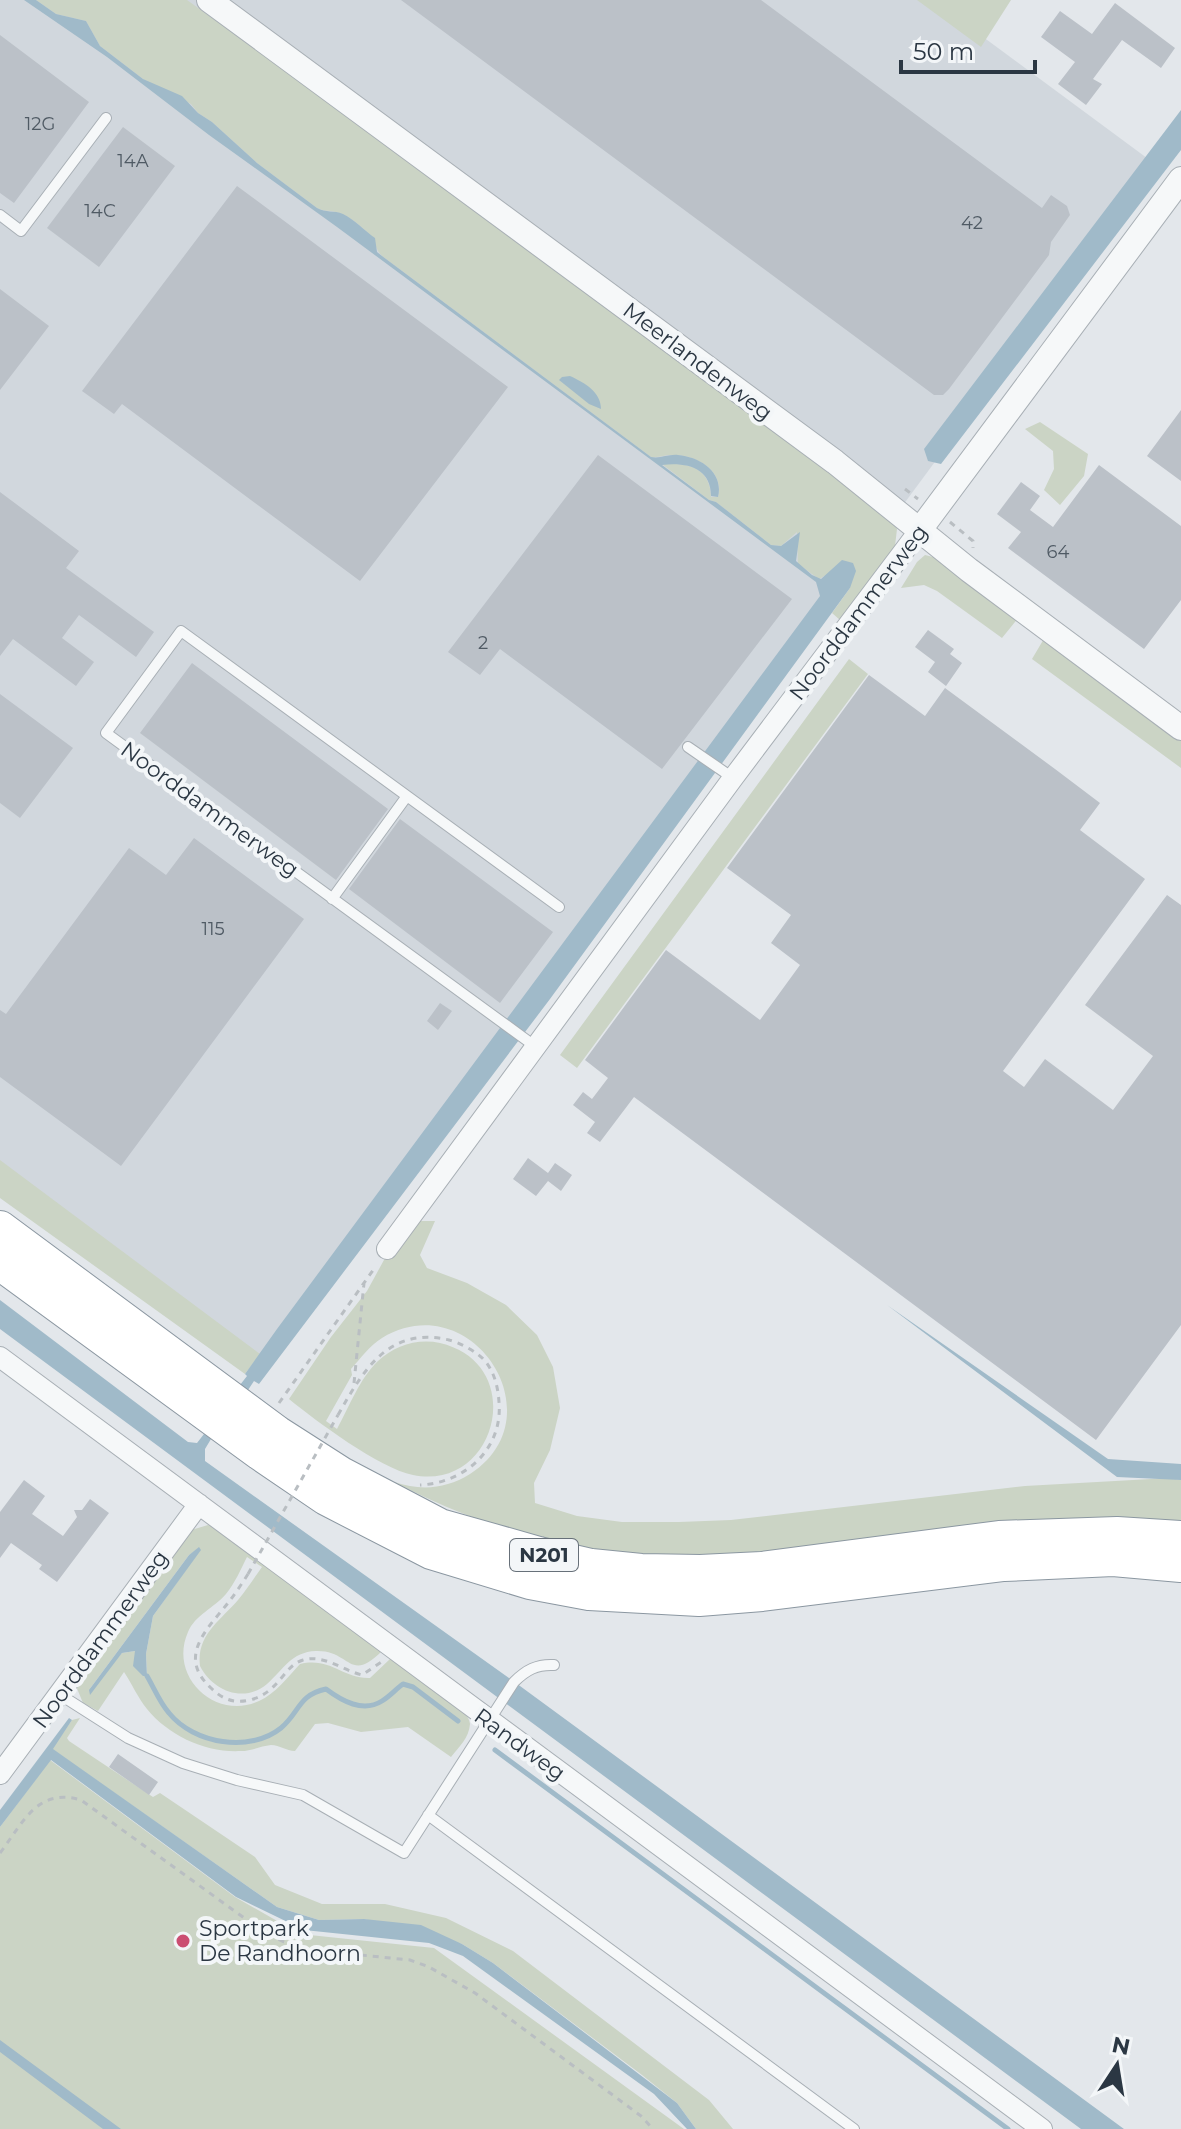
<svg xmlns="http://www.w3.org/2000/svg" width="1181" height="2129" viewBox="0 0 1181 2129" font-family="Montserrat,sans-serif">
  <rect width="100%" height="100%" fill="#e3e7eb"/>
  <path fill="#d1d7dd" d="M0,0H933L1155,164L269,1363L0,1163Z"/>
  <path fill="#cbd4c5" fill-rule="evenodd" d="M36,0H187L492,219L894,521L897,529L895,546L840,620L832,613L850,588L826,575L819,579L798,564L797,532L781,546L771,545L716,502L709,500L662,464C688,463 710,467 711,497H718C725,470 695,454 671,455C663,455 659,458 651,457L382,256C375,249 375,240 369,234C361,226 347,214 336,212C328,210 325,212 317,208L257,163L212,122L198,113L191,104L143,79L100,46L86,21L56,14Z
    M917,0H1011L981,47Z
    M1040,422L1088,454L1084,476L1060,505L1044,490L1054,469L1053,451L1025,429Z
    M925,555L937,558L1019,617L1002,638L937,591L924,585L901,588L917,562Z
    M1045,637L1181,740V768L1032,659Z
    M849,659L868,674L577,1068L560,1055Z
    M0,1160L260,1354L245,1374L0,1198Z
    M417,1221H435L420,1255L427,1268L467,1283L506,1305L537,1335L553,1367L560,1408L550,1450L534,1483L535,1503L577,1516L622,1522H679L731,1520L1025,1486L1169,1478L1181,1480V1526C1084,1533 987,1540 890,1547C838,1551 785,1557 733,1559C609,1562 504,1539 394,1482C421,1491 446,1489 470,1474C559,1416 471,1284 382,1338C369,1346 361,1358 351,1369L352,1375L326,1421L337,1429C349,1407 360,1378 378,1361C394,1346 417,1338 440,1343C529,1364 497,1492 413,1475C379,1468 316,1421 289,1399L331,1337L367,1291L390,1249Z
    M208,1525L219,1529L382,1651C349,1684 351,1650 316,1651C291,1652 284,1669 267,1684C243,1704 212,1690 200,1666C196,1635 221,1620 238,1600C247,1589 254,1578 262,1567L247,1557C241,1569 235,1583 226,1594C214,1608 195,1615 188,1632C168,1677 216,1721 259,1701C275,1694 288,1677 300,1664C332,1657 342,1679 370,1678L390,1659L394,1658C410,1670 470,1706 470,1724C469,1738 459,1747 451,1757L408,1727L361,1732L328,1723L315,1724L295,1751C286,1751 280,1745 271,1745C261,1746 251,1751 241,1751C206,1753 169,1736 147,1709C138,1698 132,1684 124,1672L98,1711L83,1703L76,1686L188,1531ZM199,1548L200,1550L153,1616L146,1654L147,1675L135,1651L122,1653L89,1690L189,1555Z
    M80,1718L67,1738L69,1741L153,1797L160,1793L255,1857L275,1885L322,1904H385L446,1918L513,1951L709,2100L733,2129H696L677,2103L642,2075L493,1963L462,1944L364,1919L319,1920L277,1907L52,1749L72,1720Z
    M50,1760L235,1897L300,1934L434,1948L684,2129H0V1827Z"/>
  <path fill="#a0bac9" d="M24,0H36L56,14L86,21L100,46L143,79L182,96L198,113L212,122L257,163L317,208C326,213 334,210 343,214C354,219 365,231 375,238L377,252L382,256L651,457C660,459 668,454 678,455C701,457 724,473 718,497L711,496C711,468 687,462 662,465L709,500L716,502L771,545L781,546L800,532L796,561L812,575L821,579L842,560L853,563L856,571L850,588L550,999L259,1384L254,1381L248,1390L240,1385L247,1376L245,1374L277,1329L820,596L816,582L337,227L209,135L107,57Z
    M1181,110V150L941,464L928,461L924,449Z
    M570,376C585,383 601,392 601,409L589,404L559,380L562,377Z
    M0,1300L188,1442L197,1443L204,1434L211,1439L205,1449V1461L520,1686L1124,2129H1081L0,1329Z
    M887,1305L1108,1459L1181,1464V1480L1117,1477Z
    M199,1547L201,1550L153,1616L146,1654L147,1676H143L133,1666L135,1651L122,1653L90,1695L89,1690L189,1555Z
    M69,1718L72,1720L53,1749L277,1907L319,1920L364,1919L421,1925L462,1944L493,1963L677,2103L696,2129H687L654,2094L463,1956L429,1943L304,1930L236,1897L51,1760L0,1827V1810Z
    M0,2040L121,2129H103L0,2052Z"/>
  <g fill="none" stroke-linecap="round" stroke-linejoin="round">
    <path stroke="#a0bac9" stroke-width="5" d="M147,1676C154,1688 160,1703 169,1713C194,1744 250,1753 281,1728C300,1712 298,1695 326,1689C342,1701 363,1713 382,1701C390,1696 396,1689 403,1684L413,1687L458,1721
      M495,1750L1008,2129"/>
  </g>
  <path fill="#bbc1c8" d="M401,0H761L1042,208L1051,195L1067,206L1070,215L1051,242L1049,255L949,389L943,395H934Z
    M1115,3L1175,48L1161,68L1122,40L1093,79L1102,84L1086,105L1058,84L1075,62L1041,37L1060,11L1092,34Z
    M0,35L89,102L14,203L0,193Z
    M123,127L175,166L99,267L47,228Z
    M237,186L508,387L360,581L122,404L114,414L82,391Z
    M0,289L49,326L0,390Z
    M1181,410V481L1147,456Z
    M598,455L792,599L662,769L500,649L480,675L448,652Z
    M1099,465L1181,526V600L1144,649L1008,548L1021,532L997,514L1021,482L1040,496L1030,510L1053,527Z
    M0,492L79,551L66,568L154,632L136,657L79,615L62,638L94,662L76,686L13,639L0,656Z
    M928,630L954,649L950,654L962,663L946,686L928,672L935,662L915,647Z
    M192,663L388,809L336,880L140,733Z
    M869,675L925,716L945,688L1055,769L1100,803L1080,830L1145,879L1003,1071L1024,1087L1045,1059L1113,1110L1153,1056L1085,1005L1167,895L1181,905V1325L1096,1440L634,1097L600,1142L587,1133L595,1122L573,1105L583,1092L592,1099L608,1078L585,1060L666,950L760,1020L800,965L771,943L791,915L727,868Z
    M0,694L73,748L20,818L0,803Z
    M400,819L553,932L500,1003L349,889Z
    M194,838L304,919L121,1166L0,1077V1010L6,1014L129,848L166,875Z
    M440,1003L452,1011L438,1030L427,1021Z
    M528,1158L548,1173L555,1163L572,1175L561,1191L548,1181L536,1196L513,1179Z
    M24,1480L45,1496L32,1514L63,1536L77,1517L74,1510H82L90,1499L109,1513L57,1582L39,1569L42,1565L11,1543L0,1558V1512Z
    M118,1754L158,1782L149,1795L109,1767Z"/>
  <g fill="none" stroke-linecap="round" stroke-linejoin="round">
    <defs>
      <path id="service" d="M0,215L21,231L106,118
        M688,747L733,778
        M332,899L407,796
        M536,1047L106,733L181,631L559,907
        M59,1694L128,1738L183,1763L237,1780L303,1795L404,1853L514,1682C526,1670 537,1664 554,1665
        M428,1815L854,2129"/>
      <path id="minor" d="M387,1249L733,778L919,531
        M0,1357L1042,2129
        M0,1774L199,1504"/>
      <path id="tertiary" d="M209,0L835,462L969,570L1181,728
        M919,531L1181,179"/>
      <path id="trunk" d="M0,1228L277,1433L341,1474L440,1526L539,1554L591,1566L641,1571L700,1572L762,1569L999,1538L1117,1534L1181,1538
        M0,1263L260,1453L326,1498L431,1552L530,1582L589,1593L699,1599L762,1594L1004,1564L1113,1559L1181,1565"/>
    </defs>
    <use href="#service" stroke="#a8afb5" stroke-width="12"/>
    <use href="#minor" stroke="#a8afb5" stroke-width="22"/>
    <use href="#tertiary" stroke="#a8afb5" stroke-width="26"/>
    <use href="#trunk" stroke="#8b97a1" stroke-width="36"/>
    <path stroke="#b9bec2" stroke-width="3" stroke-dasharray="6 6" stroke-linecap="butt" d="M905,489L918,499
      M950,522L973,541V548
      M354,1383L364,1283
      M279,1403L376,1266
      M338,1415C364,1369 389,1326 449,1340C461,1343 479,1353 486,1362C495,1374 498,1388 499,1402C503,1449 465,1483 420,1485
      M248,1574C243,1582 237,1591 231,1599C210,1627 175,1655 211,1688C222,1699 234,1704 250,1700C280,1692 283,1666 303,1660C324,1654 342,1670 362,1675L383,1661
      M0,1853C23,1823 37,1787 81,1800L265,1933L284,1942L321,1951L410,1960L429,1967L475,1993L641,2116L653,2129"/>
    <use href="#service" stroke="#f6f8f9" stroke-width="10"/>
    <use href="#minor" stroke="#f6f8f9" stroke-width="20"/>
    <use href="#tertiary" stroke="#f6f8f9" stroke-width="24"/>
    <use href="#trunk" stroke="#fff" stroke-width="34"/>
    <path stroke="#b9bec2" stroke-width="3" stroke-dasharray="6 6" stroke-linecap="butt" d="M248,1574L338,1415"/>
  </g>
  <circle fill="#cb4e72" stroke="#f3f6f8" stroke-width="3" cx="183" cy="1941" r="8"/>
  <g text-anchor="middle" stroke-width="8" stroke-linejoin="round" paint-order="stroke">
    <g font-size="18" fill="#4f5a64">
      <text x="40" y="130">12G</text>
      <text x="133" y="167">14A</text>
      <text x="100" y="217">14C</text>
      <text x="972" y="229">42</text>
      <text x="1058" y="558">64</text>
      <text x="483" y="649">2</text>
      <text x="213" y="935">115</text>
    </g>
    <rect fill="#f3f6f8" stroke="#677079" stroke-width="2" x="510" y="1539" width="68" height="32" rx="6"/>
    <g font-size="20" font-weight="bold" fill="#2b3743">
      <text x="544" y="1562">N201</text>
    </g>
    <g font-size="22" fill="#2b3743" stroke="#f3f6f8">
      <text transform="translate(698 361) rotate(37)" y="8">Meerlandenweg</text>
      <text transform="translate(858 612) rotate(-53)" y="8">Noorddammerweg</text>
      <text transform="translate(210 809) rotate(36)" y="8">Noorddammerweg</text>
      <text transform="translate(100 1639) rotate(-54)" y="8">Noorddammerweg</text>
      <text transform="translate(520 1744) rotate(36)" y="8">Randweg</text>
    </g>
    <g font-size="22" fill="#2b3743" stroke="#f3f6f8" text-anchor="start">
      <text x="199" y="1936">Sportpark<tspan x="199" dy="25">De Randhoorn</tspan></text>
    </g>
  </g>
  <g transform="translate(1117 2065) rotate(12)" stroke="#f3f6f8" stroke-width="6" paint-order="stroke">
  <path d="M0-6L14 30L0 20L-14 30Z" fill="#2b3743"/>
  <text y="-12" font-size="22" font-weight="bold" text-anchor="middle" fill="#2b3743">N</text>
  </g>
  <path d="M901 60v12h134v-12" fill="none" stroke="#2b3743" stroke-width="4"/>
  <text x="913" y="60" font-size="24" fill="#2b3743" stroke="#f3f6f8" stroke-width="6" paint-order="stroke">50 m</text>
</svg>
